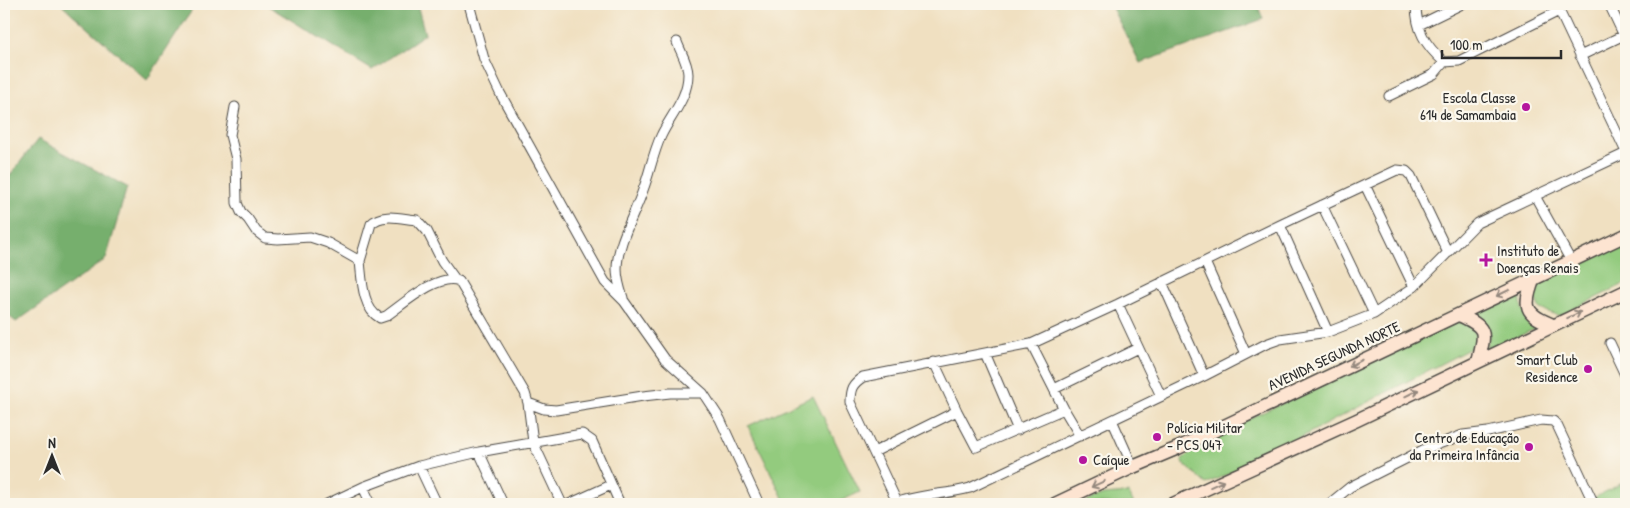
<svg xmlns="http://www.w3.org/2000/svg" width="1630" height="508" viewBox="0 0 1630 508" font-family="'Patrick Hand',sans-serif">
  <rect width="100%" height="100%" fill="#fbf7ec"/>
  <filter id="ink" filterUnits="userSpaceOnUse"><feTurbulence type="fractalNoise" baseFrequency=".02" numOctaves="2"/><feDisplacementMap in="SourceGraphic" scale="10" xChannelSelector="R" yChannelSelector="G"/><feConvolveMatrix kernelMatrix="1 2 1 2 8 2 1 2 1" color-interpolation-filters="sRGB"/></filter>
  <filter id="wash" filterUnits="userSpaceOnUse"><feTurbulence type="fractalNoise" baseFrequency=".0096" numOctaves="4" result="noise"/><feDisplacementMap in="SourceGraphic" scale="20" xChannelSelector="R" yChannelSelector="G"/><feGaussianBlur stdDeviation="1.12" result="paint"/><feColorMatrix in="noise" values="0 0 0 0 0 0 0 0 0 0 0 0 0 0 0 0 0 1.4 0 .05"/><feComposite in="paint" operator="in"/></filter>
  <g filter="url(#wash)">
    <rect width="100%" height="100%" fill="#f0e0c1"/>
    <path fill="#93cb7e" stroke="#5f7b54" d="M1626,238V283L1559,316L1540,309L1532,292L1541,278Z
      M1524,287L1520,295L1522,309L1541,326L1485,352L1489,337L1483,318L1472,313Z
      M1463,321C1475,330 1481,334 1471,348L1248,465L1206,484L1181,461L1203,440L1457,322Z
      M813,396L860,492L834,504H786L748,426Z
      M1626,481V504H1590L1588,501Z
      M1129,493L1134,504H1061L1072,499L1084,502L1103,495Z"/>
    <path fill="#76af6d" stroke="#506d4c" d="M61,4H196L147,80Z
      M265,4H417L425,34L372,70Z
      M1110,4H1257L1263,19L1140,63Z
      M38,139L127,187L106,259L16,322L4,312V183Z"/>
  </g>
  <g filter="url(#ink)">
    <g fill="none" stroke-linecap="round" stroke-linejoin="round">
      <defs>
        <path id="minor" d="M469,4L484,59L500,93L605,282L624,301L665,359L703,393L720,419L759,504
          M1416,4C1416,30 1425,45 1444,62L1459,61L1559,11
          M1556,4L1626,152
          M1609,4L1626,40
          M1419,25L1462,4
          M1580,56L1624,35
          M1389,96L1434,74L1444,62
          M235,107L230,135L236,159L237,203L241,212L248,219L256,231L265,238L278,239L310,237L328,243L358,260L360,261C362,278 362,309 380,318L386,316C402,305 439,272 459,281L525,393L528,403L533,442L562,504
          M1365,185L1414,287
          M1535,196L1571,261
          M1322,205L1374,314
          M1280,225L1328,332
          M360,261L371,224C382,212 403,219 417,220L427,231L442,261L455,279
          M1205,262L1246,354
          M1162,282L1204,376
          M623,298C620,289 617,279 617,269C617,243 635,214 643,190C650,172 653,153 661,136C671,115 688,98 688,74C688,63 680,51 677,42
          M1118,304L1161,396
          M1610,343L1626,377
          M1031,344L1064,409L1080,436
          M985,353L1018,430
          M934,362L957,411L976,447L1064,409
          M1054,389L1138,348
          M528,403L544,409L556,410L643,396L670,393H703
          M1112,420L1133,467
          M479,452L503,504
          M874,452L957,411
          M419,466L437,504
          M363,487L371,504
          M897,502L850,402C850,389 852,384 863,377L1031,344L1118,304L1280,225L1397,170L1406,171L1411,176L1448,253
          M327,504L363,487L419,466L479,452L582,434L592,441L620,504
          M569,504L611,485
          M893,504C918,494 945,495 970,488L1204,376L1266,344L1280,339L1328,332L1374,314L1414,287L1477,223L1626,153
          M1329,504L1350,487L1425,449L1463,435L1488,432L1541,420L1553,421L1557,425L1594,504"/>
        <path id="secondary" d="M1534,278C1523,306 1524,314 1553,325
          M1459,315C1489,328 1485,333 1478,362
          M1055,504L1133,467L1178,448L1626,235
          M1173,504L1357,420L1626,291"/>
      </defs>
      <use href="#minor" stroke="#494642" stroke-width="11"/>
      <use href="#secondary" stroke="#494642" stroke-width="15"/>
      <use href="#minor" stroke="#fff" stroke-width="9"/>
      <use href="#secondary" stroke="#fde4d1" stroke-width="12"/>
    </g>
    <defs><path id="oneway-shaft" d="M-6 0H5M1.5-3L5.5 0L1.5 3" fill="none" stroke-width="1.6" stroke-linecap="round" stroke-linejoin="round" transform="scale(1.25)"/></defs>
    <g stroke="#94887e">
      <use href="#oneway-shaft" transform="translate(1503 293) rotate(154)"/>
      <use href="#oneway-shaft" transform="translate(1574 315) rotate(-25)"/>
      <use href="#oneway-shaft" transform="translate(1356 363) rotate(154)"/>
      <use href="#oneway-shaft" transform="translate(1412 393) rotate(-26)"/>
      <use href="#oneway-shaft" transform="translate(1098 484) rotate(155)"/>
      <use href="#oneway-shaft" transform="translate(1217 484) rotate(-24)"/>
    </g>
  </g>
  <g fill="#b5179e" stroke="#fbf7ec" stroke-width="2">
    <circle cx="1526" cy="107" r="5"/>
    <path d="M1483.5 252.5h5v5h5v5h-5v5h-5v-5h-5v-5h5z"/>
    <circle cx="1588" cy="369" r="5"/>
    <circle cx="1157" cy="437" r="5"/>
    <circle cx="1529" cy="447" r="5"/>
    <circle cx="1083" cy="460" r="5"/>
  </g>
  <g text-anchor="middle" stroke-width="4.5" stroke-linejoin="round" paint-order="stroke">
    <g font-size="15" fill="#2b2b2b" stroke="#fbf7ec" text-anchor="end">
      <text x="1516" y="103">Escola Classe<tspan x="1516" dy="17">614 de Samambaia</tspan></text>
      <text x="1497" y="256" text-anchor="start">Instituto de<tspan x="1497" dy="17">Doenças Renais</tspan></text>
      <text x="1578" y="365">Smart Club<tspan x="1578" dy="17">Residence</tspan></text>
      <text x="1167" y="433" text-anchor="start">Polícia Militar<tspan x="1167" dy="17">- PCS 047</tspan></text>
      <text x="1519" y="443">Centro de Educação<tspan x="1519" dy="17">da Primeira Infância</tspan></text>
      <text x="1093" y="465" text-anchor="start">Caíque</text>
    </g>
    <g font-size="15" fill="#2b2b2b" stroke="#fbf7ec">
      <text transform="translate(1334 356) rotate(-25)" y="5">AVENIDA SEGUNDA NORTE</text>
    </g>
  </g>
  <rect width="1630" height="508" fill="none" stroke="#fbf7ec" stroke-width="20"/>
  <g transform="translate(52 456)" stroke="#fbf7ec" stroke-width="4" paint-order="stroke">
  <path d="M0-4L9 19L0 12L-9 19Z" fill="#2b2b2b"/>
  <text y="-8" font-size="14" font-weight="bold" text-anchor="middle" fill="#2b2b2b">N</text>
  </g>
  <path d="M1442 50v8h119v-8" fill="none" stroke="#2b2b2b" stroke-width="2.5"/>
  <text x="1450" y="50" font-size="15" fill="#2b2b2b" stroke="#fbf7ec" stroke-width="4" paint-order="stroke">100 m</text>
</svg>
